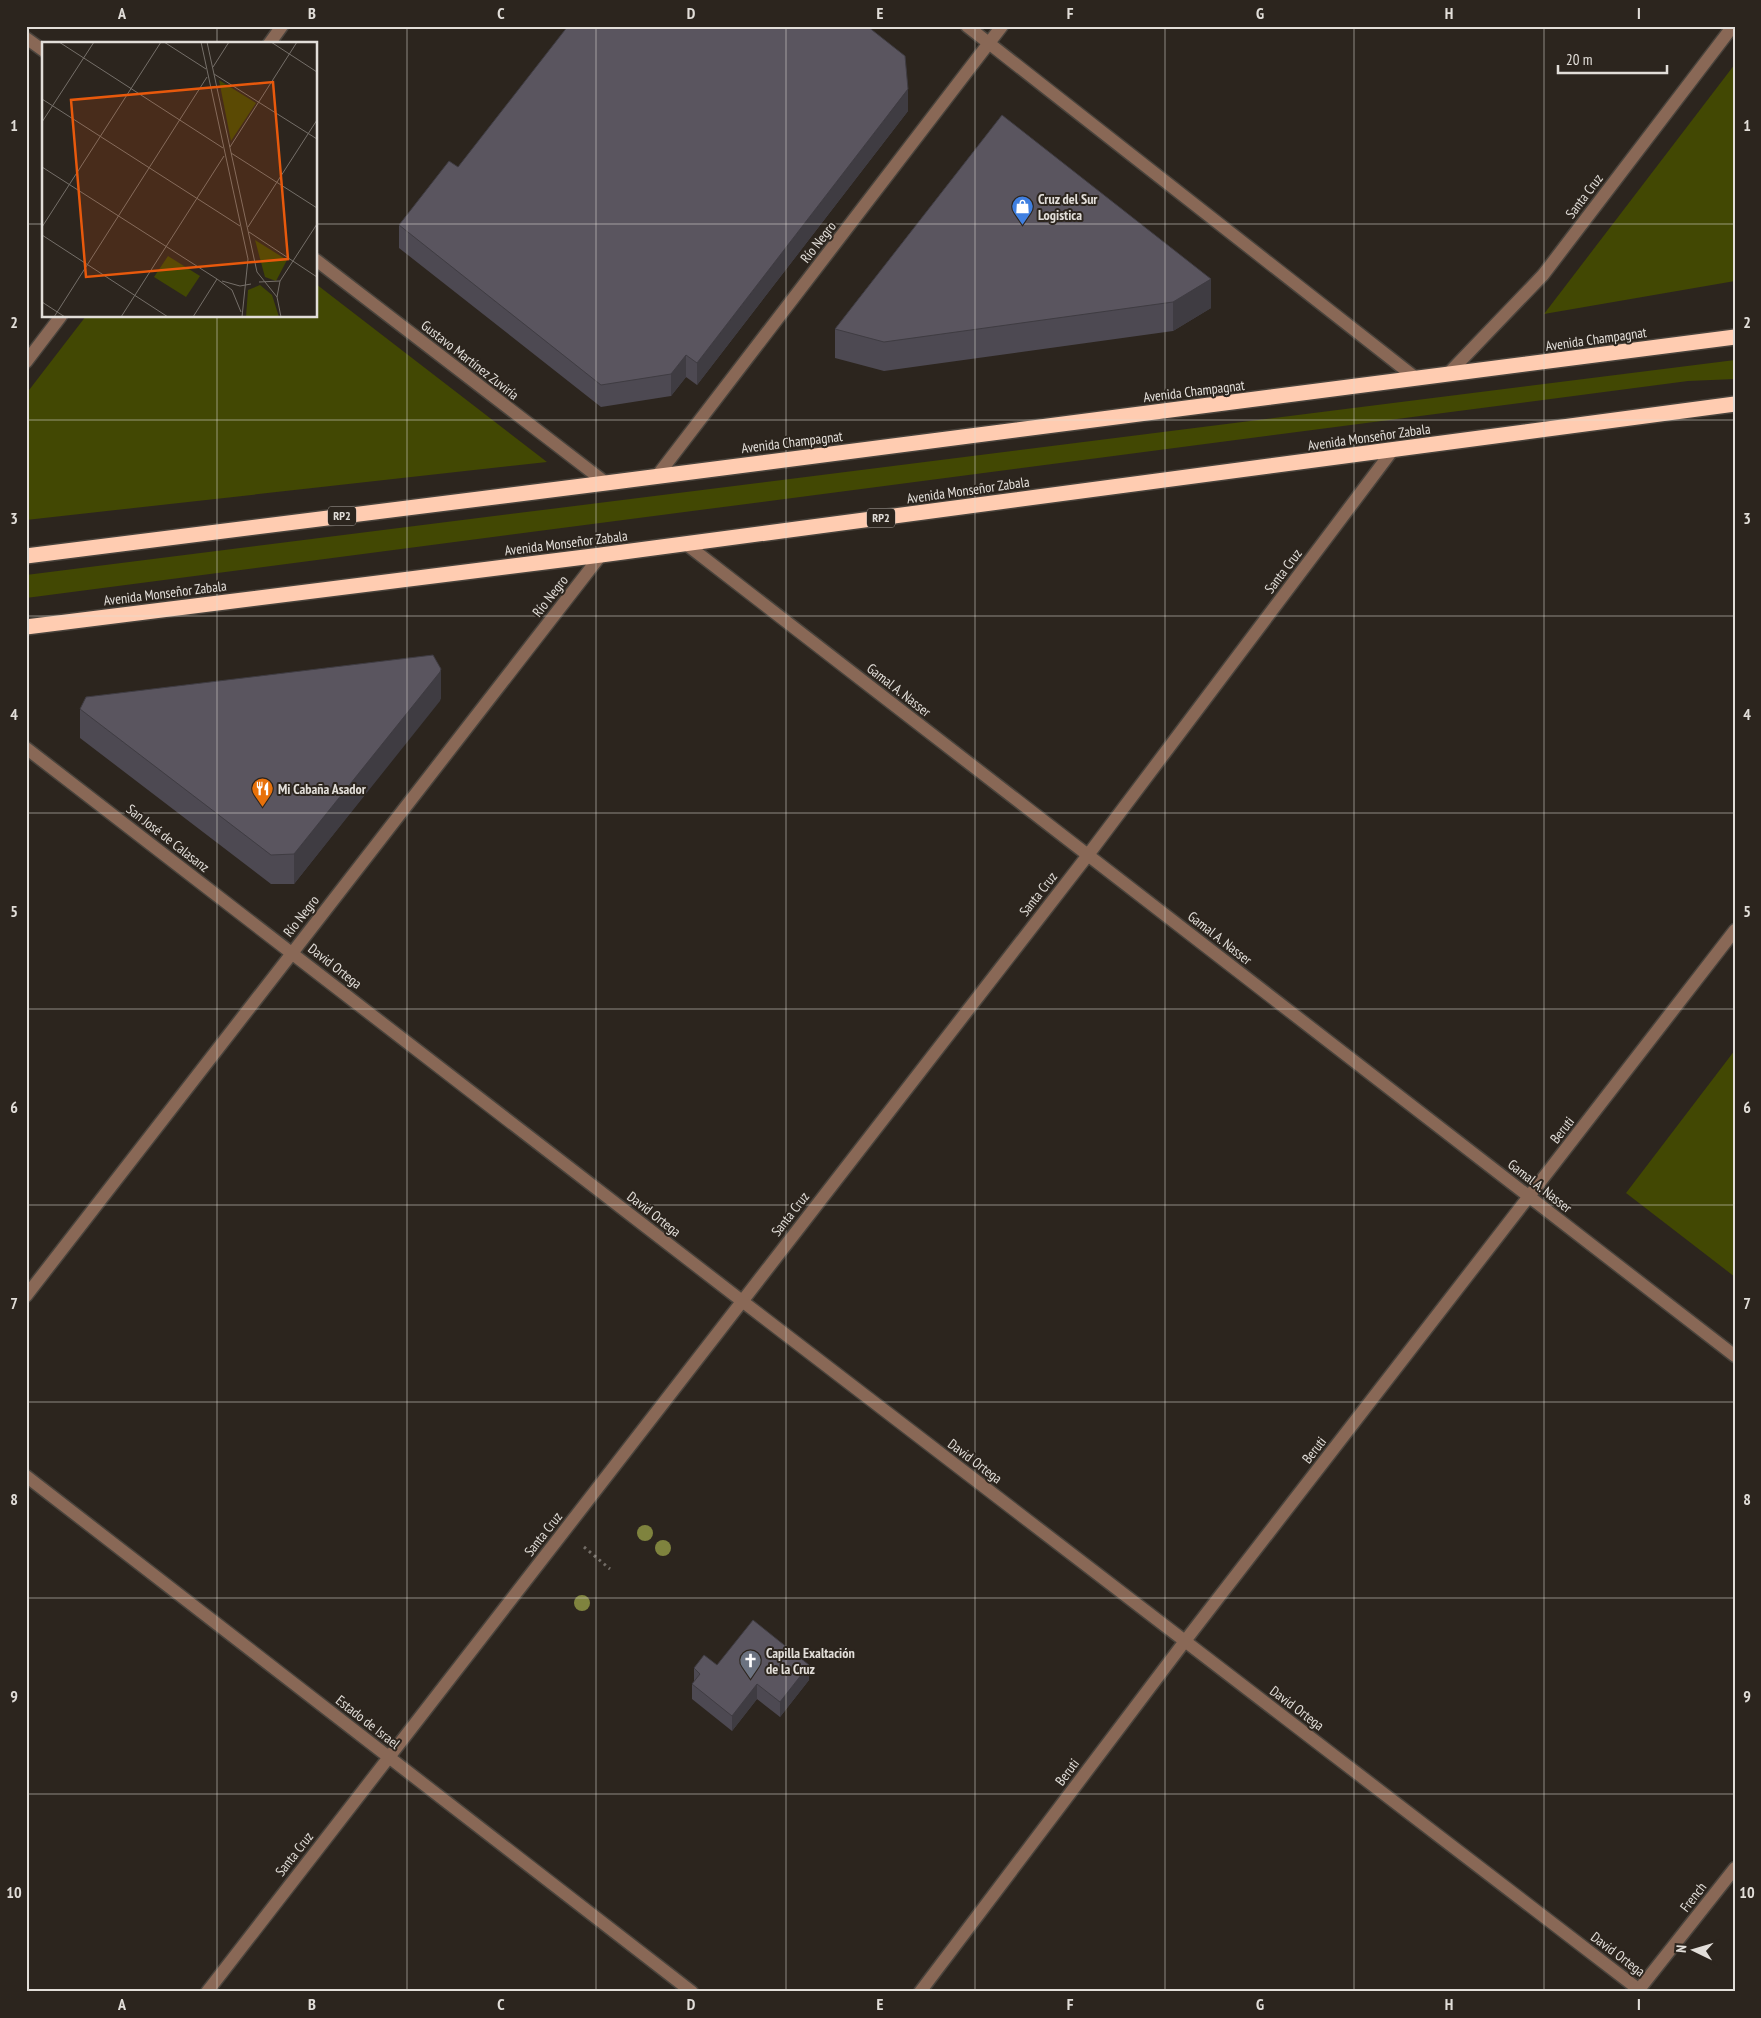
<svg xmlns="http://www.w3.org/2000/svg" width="1761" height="2018" viewBox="0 0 1761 2018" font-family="'PT Sans Narrow',sans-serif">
  <rect width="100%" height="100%" fill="#2c251e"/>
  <path fill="#424803" d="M1735,64V281L1544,314Z
    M316,284L547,462L26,520V394L86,316H316Z
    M1735,360V379L1688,381L26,598V575Z
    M1735,1050V1277L1626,1193Z"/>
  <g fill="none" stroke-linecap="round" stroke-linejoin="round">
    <defs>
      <path id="minor" d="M967,26L1417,379
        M26,38L44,51
        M269,44L282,26
        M316,260L606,483
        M26,362L61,316
        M1447,375L1543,275L1733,26
        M657,476L1002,26
        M686,544L1735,1356
        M26,748L742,1301L1642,1992
        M26,1296L601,555
        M26,1476L692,1992
        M207,1992L1088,855L1392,451
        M920,1992L1185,1641L1735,930
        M1637,1992L1735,1868"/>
      <path id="highway" d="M26,556L606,483L1735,337
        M26,627L601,555L1735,404"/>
    </defs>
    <use href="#minor" stroke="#49433c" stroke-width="15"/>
    <use href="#highway" stroke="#49433c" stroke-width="18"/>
    <path stroke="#726c66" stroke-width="3" stroke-dasharray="2.5 4" stroke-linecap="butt" d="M584,1547L610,1569"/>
    <use href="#minor" stroke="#896856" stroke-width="12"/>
    <use href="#highway" stroke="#ffccb1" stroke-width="15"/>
  </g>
  <g fill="#7f833e">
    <circle cx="645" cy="1533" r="8"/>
    <circle cx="663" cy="1548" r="8"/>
    <circle cx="582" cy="1603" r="8"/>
  </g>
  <path fill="#4d4952" d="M908,111L697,385L686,377L671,396L601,407L399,248V225L458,167Z
    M1002,115L1211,308L1173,331L884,371L835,358V329Z
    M441,698L294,884H271L80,738V709Z
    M717,1665L809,1680L780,1717L757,1699L732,1731L692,1699V1684L694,1683V1668Z"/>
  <path fill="#3f3c42" d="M908,89V111L697,385V363Z
    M1211,279V308L1173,331V302Z
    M686,355V377L671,396V374Z
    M441,669V698L440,701L294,884V854Z
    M809,1665V1680L780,1717V1702Z
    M757,1684V1699L732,1731V1716Z"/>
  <path fill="#5a555f" stroke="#3f3c42" d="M568,26H867L905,56L908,89L697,363L686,355L671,374L601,385L399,225L449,161L458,167Z
    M1002,115L1211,279L1173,302L884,342L835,329Z
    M433,655L441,669L440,672L294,854L271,855L80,709L86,697Z
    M753,1620L809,1665L780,1702L757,1684L732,1716L692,1684L700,1674L694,1668L704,1655L717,1665Z"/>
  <path fill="none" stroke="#e2ded9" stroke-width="1" stroke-opacity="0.55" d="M217,26V44M407,26V1992M596,26V1992M786,26V1992M975,26V1992M1165,26V1992M1354,26V1992M1544,26V1992M26,224H44M316,224H1735M217,316V1992M26,420H1735M26,616H1735M26,813H1735M26,1009H1735M26,1205H1735M26,1402H1735M26,1598H1735M26,1794H1735"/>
  <defs>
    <symbol id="shop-pin" viewBox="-11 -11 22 30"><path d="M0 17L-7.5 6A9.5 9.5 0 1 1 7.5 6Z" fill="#3f7fe0" stroke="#2c251e"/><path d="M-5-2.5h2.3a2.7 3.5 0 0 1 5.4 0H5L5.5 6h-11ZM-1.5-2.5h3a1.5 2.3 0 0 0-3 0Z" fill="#fff"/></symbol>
    <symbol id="restaurant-pin" viewBox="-11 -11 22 30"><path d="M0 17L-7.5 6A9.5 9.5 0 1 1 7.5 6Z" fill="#e8710a" stroke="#2c251e"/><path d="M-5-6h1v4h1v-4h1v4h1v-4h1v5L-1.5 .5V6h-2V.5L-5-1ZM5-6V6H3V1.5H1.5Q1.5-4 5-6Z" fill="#fff"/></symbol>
    <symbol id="church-pin" viewBox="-11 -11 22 30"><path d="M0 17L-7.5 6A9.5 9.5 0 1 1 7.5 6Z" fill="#6b7280" stroke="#2c251e"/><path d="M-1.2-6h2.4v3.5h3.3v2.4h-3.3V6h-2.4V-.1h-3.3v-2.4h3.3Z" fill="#fff"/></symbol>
  </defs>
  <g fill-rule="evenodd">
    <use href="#shop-pin" x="1010" y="194" width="25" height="34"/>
    <use href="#restaurant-pin" x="250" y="776" width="25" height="34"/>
    <use href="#church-pin" x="738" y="1648" width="25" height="34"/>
  </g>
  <g text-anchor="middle" stroke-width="4" stroke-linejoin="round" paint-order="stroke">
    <g fill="#2c251e" stroke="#aba6a1" stroke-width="1">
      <rect x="328" y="506.5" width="28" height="19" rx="4"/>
      <rect x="867" y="508.5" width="28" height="19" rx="4"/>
    </g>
    <g font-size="12" font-weight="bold" fill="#e2ded9">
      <text x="342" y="520">RP2</text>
      <text x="881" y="522">RP2</text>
    </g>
    <g font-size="14" fill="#e2ded9" stroke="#2c251e">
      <text transform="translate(1584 196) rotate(-53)" y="5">Santa Cruz</text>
      <text transform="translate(818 242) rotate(-52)" y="5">Río Negro</text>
      <text transform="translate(1596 339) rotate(-8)" y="5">Avenida Champagnat</text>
      <text transform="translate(470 360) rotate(38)" y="5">Gustavo Martínez Zuviría</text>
      <text transform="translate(1194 391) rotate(-7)" y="5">Avenida Champagnat</text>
      <text transform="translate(1369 437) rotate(-8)" y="5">Avenida Monseñor Zabala</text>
      <text transform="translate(792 442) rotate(-7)" y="5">Avenida Champagnat</text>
      <text transform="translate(968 490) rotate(-8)" y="5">Avenida Monseñor Zabala</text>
      <text transform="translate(566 543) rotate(-7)" y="5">Avenida Monseñor Zabala</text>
      <text transform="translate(1283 571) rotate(-53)" y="5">Santa Cruz</text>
      <text transform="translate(165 593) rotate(-7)" y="5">Avenida Monseñor Zabala</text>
      <text transform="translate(550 596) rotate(-52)" y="5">Río Negro</text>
      <text transform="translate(899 690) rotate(38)" y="5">Gamal A. Nasser</text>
      <text transform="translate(168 838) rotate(38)" y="5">San José de Calasanz</text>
      <text transform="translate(1038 894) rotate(-52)" y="5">Santa Cruz</text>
      <text transform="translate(301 916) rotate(-52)" y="5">Río Negro</text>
      <text transform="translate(1220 938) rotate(38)" y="5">Gamal A. Nasser</text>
      <text transform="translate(335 966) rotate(38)" y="5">David Ortega</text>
      <text transform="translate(1562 1130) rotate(-52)" y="5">Beruti</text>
      <text transform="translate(1540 1186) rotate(38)" y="5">Gamal A. Nasser</text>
      <text transform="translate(654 1214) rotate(38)" y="5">David Ortega</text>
      <text transform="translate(790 1214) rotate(-52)" y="5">Santa Cruz</text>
      <text transform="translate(1314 1450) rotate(-52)" y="5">Beruti</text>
      <text transform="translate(975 1461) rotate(37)" y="5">David Ortega</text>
      <text transform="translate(543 1534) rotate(-52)" y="5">Santa Cruz</text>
      <text transform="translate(1297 1708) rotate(37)" y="5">David Ortega</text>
      <text transform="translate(368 1722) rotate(38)" y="5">Estado de Israel</text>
      <text transform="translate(1067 1772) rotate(-53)" y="5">Beruti</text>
      <text transform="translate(294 1854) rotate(-52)" y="5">Santa Cruz</text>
      <text transform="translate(1693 1897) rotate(-52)" y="5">French</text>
      <text transform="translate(1618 1954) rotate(37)" y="5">David Ortega</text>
    </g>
    <g font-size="14" font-weight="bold" fill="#e2ded9" stroke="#2c251e" text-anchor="start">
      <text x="1038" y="204">Cruz del Sur<tspan x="1038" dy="16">Logistica</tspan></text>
      <text x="278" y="794">Mi Cabaña Asador</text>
      <text x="766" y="1658">Capilla Exaltación<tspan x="766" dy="16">de la Cruz</tspan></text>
    </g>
  </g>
  <g transform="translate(42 42)">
    <rect width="275" height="275" fill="#2c251e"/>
    <path d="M177,38L214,61L189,99ZM213,198L245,218L234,239L223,235ZM126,214L158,234L144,255L112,235ZM218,243L230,253L237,275H204L206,248Z" fill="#424803"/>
    <path fill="none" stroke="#756f69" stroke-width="1" d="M17,0L181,106M122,0L164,27M159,0L206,217L200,275M165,0L215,230L235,255L239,275M229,0L275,30M171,25L187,0M172,32L275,97M0,57L198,184M0,80L52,0M188,105L255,0M189,111L275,166M0,125L175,237L190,248L199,270M0,185L119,0M206,185L275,78M207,190L275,235M0,193L126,275M180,239L198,244L209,242M217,240L238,239M235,255L238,239L275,182M0,260L23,275M12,275L165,35M79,275L182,114M151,275L175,237"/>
    <path fill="#e8590c" fill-opacity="0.15" stroke="#e8590c" stroke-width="2.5" d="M231,40L246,217L44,235L29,58Z"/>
    <rect width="275" height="275" fill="none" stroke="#e2ded9" stroke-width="2.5"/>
  </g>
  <rect width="1761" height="2018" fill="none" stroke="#2c251e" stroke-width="55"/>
  <g transform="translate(1694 1950) rotate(275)" stroke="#2c251e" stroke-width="4" paint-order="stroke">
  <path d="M0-4L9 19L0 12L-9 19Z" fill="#e2ded9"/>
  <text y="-8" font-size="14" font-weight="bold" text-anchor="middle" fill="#e2ded9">N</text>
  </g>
  <path d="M1558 65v8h109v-8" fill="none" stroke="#e2ded9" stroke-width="2.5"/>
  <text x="1566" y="65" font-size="15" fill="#e2ded9" stroke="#2c251e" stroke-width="4" paint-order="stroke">20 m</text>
  <rect x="28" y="28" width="1706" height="1962" fill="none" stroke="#e2ded9" stroke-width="2"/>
  <g font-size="16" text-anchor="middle" font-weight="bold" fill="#e2ded9">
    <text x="122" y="19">A</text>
    <text x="312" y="19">B</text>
    <text x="501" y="19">C</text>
    <text x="691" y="19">D</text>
    <text x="880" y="19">E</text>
    <text x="1070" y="19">F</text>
    <text x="1260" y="19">G</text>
    <text x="1449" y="19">H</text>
    <text x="1639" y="19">I</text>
    <text x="14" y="131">1</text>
    <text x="1747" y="131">1</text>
    <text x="14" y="328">2</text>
    <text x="1747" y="328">2</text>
    <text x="14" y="524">3</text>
    <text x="1747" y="524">3</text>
    <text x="14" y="720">4</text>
    <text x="1747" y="720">4</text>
    <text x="14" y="917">5</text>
    <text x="1747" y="917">5</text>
    <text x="14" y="1113">6</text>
    <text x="1747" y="1113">6</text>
    <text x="14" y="1309">7</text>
    <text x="1747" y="1309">7</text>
    <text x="14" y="1505">8</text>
    <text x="1747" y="1505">8</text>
    <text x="14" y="1702">9</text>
    <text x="1747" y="1702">9</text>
    <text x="14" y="1898">10</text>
    <text x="1747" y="1898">10</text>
    <text x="122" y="2010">A</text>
    <text x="312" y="2010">B</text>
    <text x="501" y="2010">C</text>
    <text x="691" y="2010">D</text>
    <text x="880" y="2010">E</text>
    <text x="1070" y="2010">F</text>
    <text x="1260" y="2010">G</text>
    <text x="1449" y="2010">H</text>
    <text x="1639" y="2010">I</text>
  </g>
</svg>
